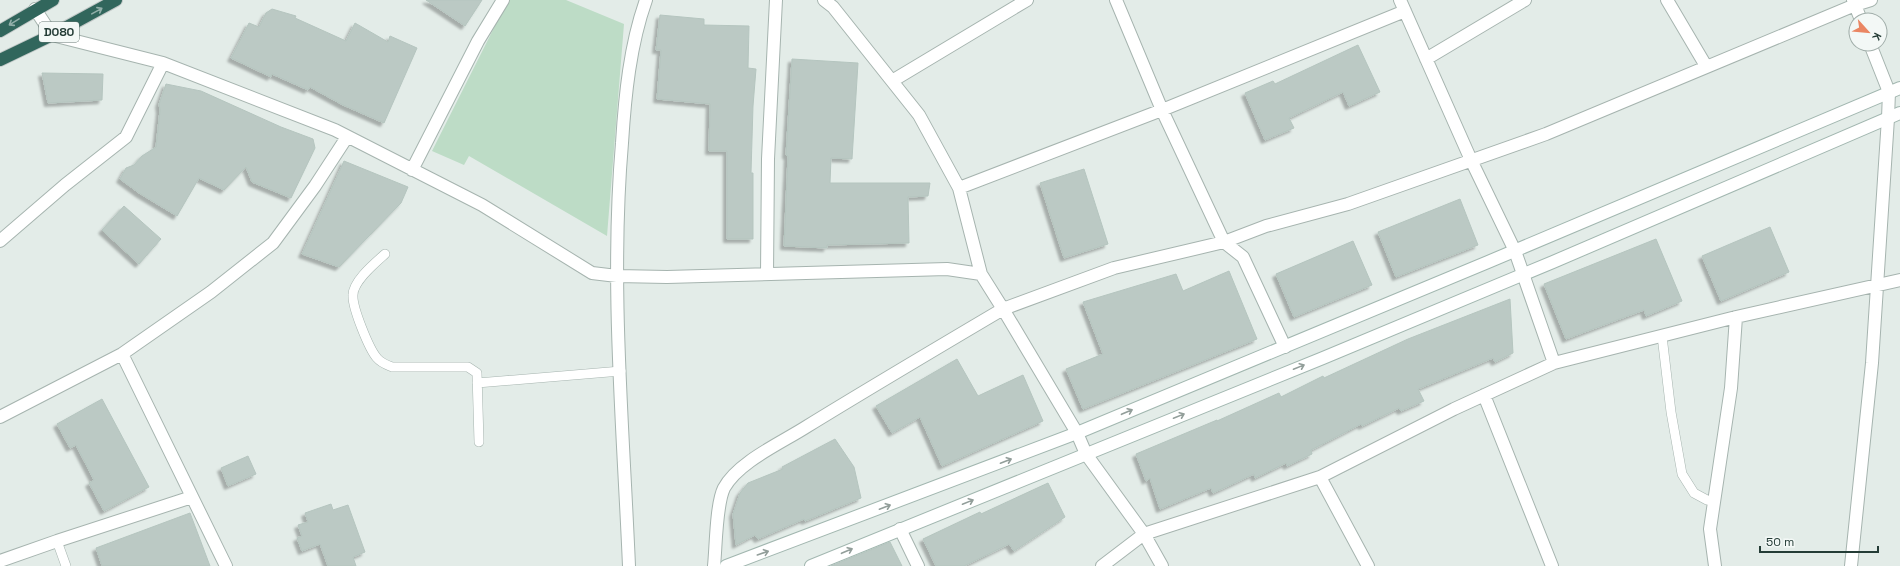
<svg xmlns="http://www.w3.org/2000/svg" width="1900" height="566" viewBox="0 0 1900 566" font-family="'Space Grotesk',sans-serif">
  <defs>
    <filter id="shadow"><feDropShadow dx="-3.5" dy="3.5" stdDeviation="1" flood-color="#0004"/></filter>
  </defs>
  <rect width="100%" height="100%" fill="#e3ece8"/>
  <path fill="#bddcc6" d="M508,0H566L624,24L607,236L469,156L464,165L432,151Z"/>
  <path fill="#bbc9c4" stroke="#b5c5bf" filter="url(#shadow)" d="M426,0H482L465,26Z
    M272,9L296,16L295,18L346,41L355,23L388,42L390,36L417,48L384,123L343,105L310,87L308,90L272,74L271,77L231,58L249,23L259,27L266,13Z
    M660,15L704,19V25L749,26L748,68L756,69L753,106L751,173H753V239H727V151H709L710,104L657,99L661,50H656Z
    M1358,45L1380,92L1349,106L1343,92L1289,118L1294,128L1265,140L1245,93L1273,81L1275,84Z
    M792,59L858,63L852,159L831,158L830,183H930L928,196L908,197L909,243L827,245V248L784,246L788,156L786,155Z
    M42,73L103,74L102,100L48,103Z
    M166,84L201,91L281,127L313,139L315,148L291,198L252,182L246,167L224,190L199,178L177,216L139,193L120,179L126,168L134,165L142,156L156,147L160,110L159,104Z
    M344,161L408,187L401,203L339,267L302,254Z
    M1084,169L1108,244L1064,258L1040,183Z
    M1460,199L1478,245L1396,277L1378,232Z
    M124,206L161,239L139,264L102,230Z
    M1770,227L1789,272L1721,301L1702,256Z
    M1656,239L1682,301L1646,316L1644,310L1566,339L1544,284Z
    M1353,241L1372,285L1294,317L1276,274Z
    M1229,271L1257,339L1083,409L1066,369L1103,354L1083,302L1176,274L1183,291Z
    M1510,299L1513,353L1495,362L1493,358L1418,389L1424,401L1401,411L1399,408L1362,426L1361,424L1311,450L1312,454L1287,466L1286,463L1255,478L1254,474L1213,493L1211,488L1160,509L1150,478L1146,481L1136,454L1217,420V421L1279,393L1281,397L1323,376L1324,378L1408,339Z
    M957,359L978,396L1023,375L1043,421L942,466L920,417L892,433L876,406Z
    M102,399L149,487L104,511L89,483L94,480L76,445L70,448L57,424Z
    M835,439L854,467L861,498L805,521L804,519L758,539L755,535L736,545L733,514L740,493L748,483L783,469L782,467Z
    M248,456L256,474L228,486L221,468Z
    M1048,483L1065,517L1014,551L1009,544L964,566H936L923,539L980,512L981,514Z
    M331,504L333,510L348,505L365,552L353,557L356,566H328L320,544L302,551L297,538L302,536L298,525L308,522L305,513Z
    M190,513L210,566H102L96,548Z
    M890,542L902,566H831Z"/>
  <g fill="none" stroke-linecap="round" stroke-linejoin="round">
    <defs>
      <path id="lane" d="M385,254C375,263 353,281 353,295C352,307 369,349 377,358C381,363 387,365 392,367H468L477,373L479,442
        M1662,336L1671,412L1682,474L1694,493L1707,500L1714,501
        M477,383L621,371
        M57,541L66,566"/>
      <path id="street" d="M824,0L833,7L919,115L959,188L981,274
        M1116,0L1162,110L1224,242L1243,257L1285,347
        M1400,0L1471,160L1515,251L1554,363
        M1667,0L1706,66
        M1853,0L1861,20
        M35,9L52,35L163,63L335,130L482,205L592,273L617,276L667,277L947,269L981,274L1003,309L1114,268L1224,242L1266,226L1348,204L1546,134L1855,5L1871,0
        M1426,59L1525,0
        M892,81L1027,0
        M412,170L478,41L503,0
        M959,188L1162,110L1405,11
        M0,241L65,185L126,137L163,63
        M767,274L768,159L776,0
        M122,354L226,566
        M1484,395L1552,566
        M0,417L122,354L211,292L273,243L315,186L347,137
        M1320,477L1368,566
        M900,529L918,566
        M0,561L57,541L192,497
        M629,566C623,425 610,283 622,143C625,95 630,45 646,0
        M714,566C716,547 716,504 724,488C738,462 781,443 806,427C871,387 937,348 1003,309L1077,433L1086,454L1144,534L1162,566
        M1102,566L1144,534L1320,477L1454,409L1554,363L1736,317L1900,280
        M1715,566L1710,529L1731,388L1736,317
        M1851,566L1872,363L1888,118L1889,92L1870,44"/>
      <path id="secondary" d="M726,566L1077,433L1488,262L1900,88
        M811,566L1323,358L1553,262L1900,113"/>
      <path id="highway" d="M0,31L53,0
        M0,60L52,35L116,0"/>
    </defs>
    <use href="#lane" stroke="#a6b4af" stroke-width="10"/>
    <use href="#street" stroke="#a6b4af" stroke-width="14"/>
    <use href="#secondary" stroke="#a2b7b0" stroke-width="14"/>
    <use href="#highway" stroke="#c2c8c7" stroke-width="14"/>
    <use href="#lane" stroke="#fff" stroke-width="9"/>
    <use href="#street" stroke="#fff" stroke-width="12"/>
    <use href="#secondary" stroke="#fff" stroke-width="12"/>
    <use href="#highway" stroke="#31665c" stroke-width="12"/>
  </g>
  <defs><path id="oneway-shaft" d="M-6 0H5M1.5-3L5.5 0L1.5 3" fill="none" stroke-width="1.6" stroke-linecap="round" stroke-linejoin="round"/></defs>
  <g stroke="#92afa9">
    <use href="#oneway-shaft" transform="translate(97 11) rotate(-29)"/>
    <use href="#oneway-shaft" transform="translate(14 22) rotate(148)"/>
  </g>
  <g stroke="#929e9a">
    <use href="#oneway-shaft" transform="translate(1299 367) rotate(-22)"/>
    <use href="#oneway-shaft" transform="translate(1127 412) rotate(-23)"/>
    <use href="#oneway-shaft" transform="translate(1179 416) rotate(-22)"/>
    <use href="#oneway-shaft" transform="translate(1006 461) rotate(-21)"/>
    <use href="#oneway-shaft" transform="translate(968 502) rotate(-22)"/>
    <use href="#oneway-shaft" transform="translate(885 507) rotate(-21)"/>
    <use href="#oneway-shaft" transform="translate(847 551) rotate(-23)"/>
    <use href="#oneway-shaft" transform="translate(763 553) rotate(-19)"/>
  </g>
  <g text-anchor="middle" stroke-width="3.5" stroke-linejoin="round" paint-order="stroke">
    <rect fill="#f3f8f6" stroke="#627470" stroke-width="1" x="39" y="22" width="40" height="20" rx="3"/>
    <g font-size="12" font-weight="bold" fill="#243c36">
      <text x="59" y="36">D080</text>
    </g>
  </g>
  <g transform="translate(1868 32) rotate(117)"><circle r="19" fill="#f3f8f6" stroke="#a0ada9"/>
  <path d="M0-3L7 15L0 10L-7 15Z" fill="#ea8663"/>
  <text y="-6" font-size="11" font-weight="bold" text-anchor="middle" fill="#243c36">K</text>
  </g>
  <path d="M1760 546v6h118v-6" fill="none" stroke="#243c36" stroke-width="2"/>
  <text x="1766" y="546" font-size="12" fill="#243c36" stroke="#f3f8f6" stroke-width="3" paint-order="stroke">50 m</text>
</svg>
